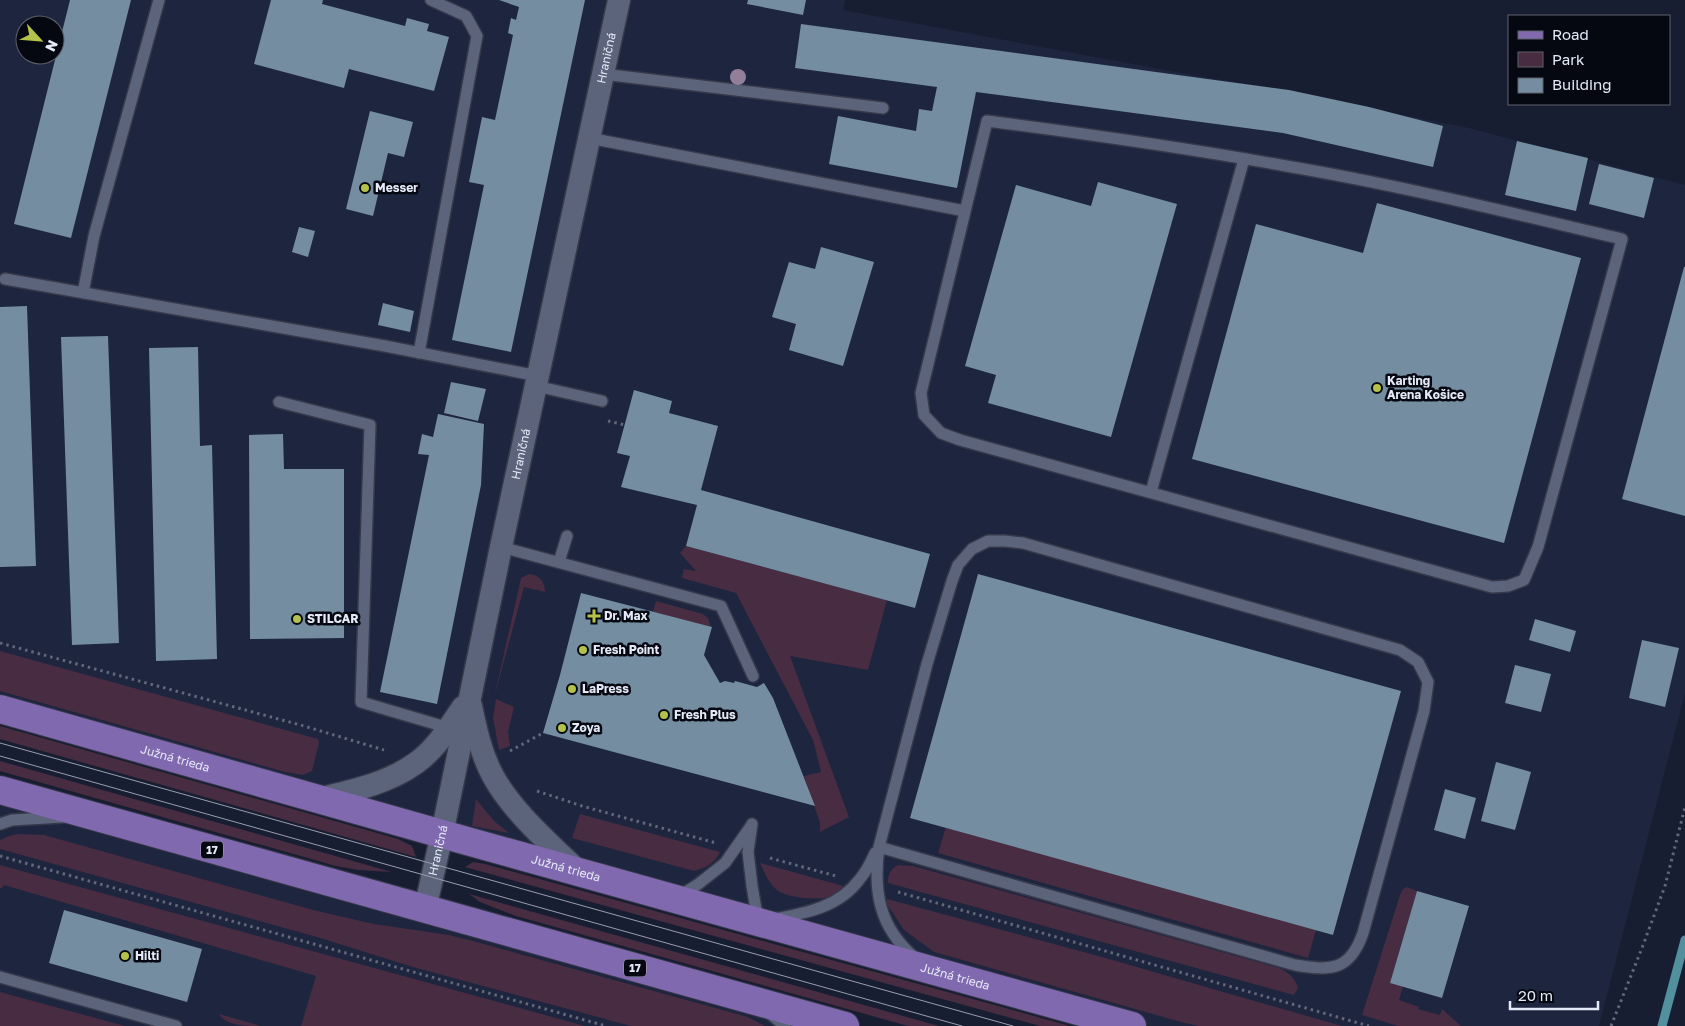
<svg xmlns="http://www.w3.org/2000/svg" width="1685" height="1026" viewBox="0 0 1685 1026" font-family="'Golos Text',sans-serif">
  <rect width="100%" height="100%" fill="#181e32"/>
  <path fill="#1e253f" fill-rule="evenodd" d="M0,0H845L843,10L1203,77L1291,91L1332,101L1469,128L1685,185V693L1599,1026H1146L928,969L0,709ZM25,25H55V55H25Z
    M0,790L845,1026H0Z"/>
  <path fill="#472c42" d="M686,546L887,600L868,670L790,656L849,817L820,832V823L804,776L821,772L813,740L736,593L682,578L684,569L696,571L680,553Z
    M529,574C540,575 545,582 545,592L524,587L494,698L521,578Z
    M656,601L703,614L708,618L711,627L653,612Z
    M0,651L318,739L319,743L312,771L303,775L285,772L0,691Z
    M496,699L514,707L508,732L510,746L499,750L493,718Z
    M0,726L398,839L412,846L416,857L0,739Z
    M0,761L392,872L358,870L336,866L0,771Z
    M476,799L494,821L509,833L472,826Z
    M580,814L720,852C715,863 706,868 694,871L572,838Z
    M946,827L1316,930L1308,958L938,853Z
    M18,834L44,835L317,911L374,924L449,935L473,941L748,1017L765,1026H631L413,967L317,937L0,849V840L9,836Z
    M473,862L485,864L1070,1026H1040L465,867Z
    M760,863L847,887C842,890 836,896 830,897C818,900 790,898 780,892C770,886 765,874 760,863Z
    M0,865L585,1026H301L316,976L4,885L2,888H0Z
    M898,865L913,866L1279,968C1289,973 1295,977 1298,988L1294,995L888,883C888,874 890,870 898,865Z
    M1407,887L1417,891L1390,983L1403,986L1399,1000L1419,1007L1418,1009L1440,1015L1442,1009L1461,1026H1398L1362,1015L1400,895L1403,889Z
    M469,894L939,1026H908L516,916L480,902Z
    M887,899L1102,957L1342,1026H1198L1181,1022L934,952L904,930L887,904Z
    M0,992L125,1026H0Z
    M219,1014L261,1026C245,1026 226,1026 219,1014Z"/>
  <g fill="none" stroke-linecap="round" stroke-linejoin="round">
    <path stroke="#51909c" stroke-width="9" d="M1662,1026L1685,940"/>
  </g>
  <path fill="#748da0" d="M70,0H131L71,238L14,224Z
    M271,0H323L322,4L405,26L407,18L429,24L427,31L449,37L434,91L349,69L344,88L254,64Z
    M499,0H585L511,352L452,340L484,185L469,182L482,117L495,120L513,35L508,33L511,18L516,20L519,7Z
    M748,0H806L803,15L747,4Z
    M801,24L1289,90L1369,107L1443,126L1433,167L1283,133L976,92L957,188L829,164L838,116L916,131L919,109L932,111L937,87L795,68Z
    M370,111L413,122L404,157L388,153L373,216L346,209Z
    M1517,141L1588,158L1576,211L1505,195Z
    M1599,164L1654,178L1644,218L1589,204Z
    M1098,182L1177,204L1111,437L988,403L996,375L965,366L1016,185L1091,206Z
    M1377,203L1581,258L1504,543L1192,459L1256,224L1363,253Z
    M299,227L315,231L308,257L292,252Z
    M821,247L874,262L843,366L789,350L796,324L772,317L789,262L815,269Z
    M1684,267H1685V516L1622,499Z
    M383,303L414,311L410,332L378,325Z
    M27,306L36,566L0,567V307Z
    M108,336L119,643L72,645L61,337Z
    M198,347L200,446L212,445L217,659L156,661L149,348Z
    M451,382L486,389L478,421L444,413Z
    M634,390L672,401L669,413L718,426L701,490L930,554L915,608L686,546L697,505L621,487L630,456L617,453Z
    M438,414L484,424L481,485L437,704L380,692L429,455L418,454L422,434L433,437Z
    M283,434L284,469H344V638L250,639L249,435Z
    M978,574L1401,691L1333,935L910,818Z
    M581,593L712,627L704,655L720,683L725,681L734,683L735,681L757,687L764,683L773,698L815,806L543,733L560,675Z
    M1535,619L1576,631L1570,652L1529,640Z
    M1642,640L1679,648L1665,707L1629,698Z
    M1515,665L1551,674L1541,712L1505,703Z
    M1496,762L1531,772L1515,830L1481,821Z
    M1445,789L1476,798L1465,839L1434,830Z
    M1417,891L1469,906L1442,998L1390,983Z
    M64,910L202,949L187,1002L49,963Z"/>
  <g fill="none" stroke-linecap="round" stroke-linejoin="round">
    <defs>
      <path id="lane" d="M603,74L883,108
        M987,121C1087,134 1187,148 1286,166C1399,185 1511,213 1622,239L1538,547L1524,580L1508,586L1492,587L960,440L941,433L924,415L921,393Z
        M589,138L965,211
        M5,279L385,346L538,376
        M83,293L94,236L159,0
        M419,353L477,36L466,16L431,0
        M536,386L602,401
        M279,402L370,425L361,702L449,728
        M1151,492L1244,159
        M501,547L721,606L753,676
        M559,562L567,536
        M0,824L12,820L63,817
        M752,824L748,852L752,886L758,921
        M879,847L1295,965C1331,971 1350,971 1363,933L1424,711L1428,682L1418,662L1400,650L1023,543L1005,541H988L972,549L958,565L952,581L927,664L879,847C873,891 879,927 914,957
        M678,897L697,885L725,863L751,826
        M775,919C806,913 839,907 859,880C866,872 871,862 875,853
        M0,977L176,1026
        M769,1013L785,1026"/>
      <g id="street">
        <path d="M471,706C476,730 481,754 493,776C512,811 549,843 578,871"/>
        <path d="M318,799C351,791 387,784 416,763C436,749 449,727 463,707"/>
        <path id="s1" d="M425,909L442,834L501,547L619,0"/>
      </g>
      <g id="primary">
        <path id="s2" d="M0,709L442,834L1132,1026"/>
        <path d="M0,790L845,1026"/>
      </g>
    </defs>
    <use href="#lane" stroke="#36394a" stroke-width="14"/>
    <use href="#street" stroke="#36394a" stroke-width="25"/>
    <use href="#primary" stroke="#36394a" stroke-width="30"/>
    <path stroke="#626779" stroke-width="3" stroke-dasharray="2.5 4" stroke-linecap="butt" d="M608,421L625,425
      M0,643L304,726L384,750
      M510,751L543,733
      M537,791L582,806L716,843
      M0,856L606,1026
      M770,858L836,876
      M898,892L1369,1026
      M1611,1026L1642,948L1665,886L1685,807"/>
    <use href="#lane" stroke="#5c647c" stroke-width="11"/>
    <use href="#street" stroke="#5c647c" stroke-width="22"/>
    <use href="#primary" stroke="#8169b0" stroke-width="28"/>
    <path stroke="#989eae" stroke-width="1" d="M0,743L1013,1026
      M0,756L962,1026"/>
  </g>
  <circle fill="#947f9a" cx="738" cy="77" r="8"/>
  <g fill="#b5c24a" stroke="#060811" stroke-width="2">
    <circle cx="365" cy="188" r="5"/>
    <circle cx="1377" cy="388" r="5"/>
    <path d="M591.5 608.5h5v5h5v5h-5v5h-5v-5h-5v-5h5z"/>
    <circle cx="297" cy="619" r="5"/>
    <circle cx="583" cy="650" r="5"/>
    <circle cx="572" cy="689" r="5"/>
    <circle cx="664" cy="715" r="5"/>
    <circle cx="562" cy="728" r="5"/>
    <circle cx="125" cy="956" r="5"/>
  </g>
  <g text-anchor="middle" stroke-width="5" stroke-linejoin="round" paint-order="stroke">
    <g fill="#060811" stroke="#a2a6b3" stroke-width="1">
      <rect x="201" y="841.5" width="22" height="17" rx="4"/>
      <rect x="624" y="959.5" width="22" height="17" rx="4"/>
    </g>
    <g font-size="11" font-weight="bold" fill="#e5eaf8">
      <text x="212" y="854">17</text>
      <text x="635" y="972">17</text>
    </g>
    <g font-size="12" fill="#e5eaf8" stroke="#060811">
      <text dy="4" stroke="none"><textPath href="#s1" startOffset="870">Hraničná</textPath></text>
      <text dy="4" stroke="none"><textPath href="#s1" startOffset="465">Hraničná</textPath></text>
      <text dy="4" stroke="none"><textPath href="#s2" startOffset="182">Južná trieda</textPath></text>
      <text dy="4" stroke="none"><textPath href="#s1" startOffset="60">Hraničná</textPath></text>
      <text dy="4" stroke="none"><textPath href="#s2" startOffset="588">Južná trieda</textPath></text>
      <text dy="4" stroke="none"><textPath href="#s2" startOffset="992">Južná trieda</textPath></text>
    </g>
    <g font-size="12" font-weight="bold" fill="#e5eaf8" stroke="#060811" text-anchor="start">
      <text x="375" y="192">Messer</text>
      <text x="1387" y="385">Karting<tspan x="1387" dy="14">Arena Košice</tspan></text>
      <text x="604" y="620">Dr. Max</text>
      <text x="307" y="623">STILCAR</text>
      <text x="593" y="654">Fresh Point</text>
      <text x="582" y="693">LaPress</text>
      <text x="674" y="719">Fresh Plus</text>
      <text x="572" y="732">Zoya</text>
      <text x="135" y="960">Hilti</text>
    </g>
  </g>
  <rect x="1508" y="15" width="162" height="90" fill="#060811" stroke="#5f626d"/>
  <rect x="1518" y="31" width="25" height="8" fill="#8169b0" stroke="#5f626d"/>
  <text x="1552" y="40" font-size="15" fill="#e5eaf8">Road</text>
  <rect x="1518" y="52" width="25" height="15" fill="#472c42" stroke="#5f626d"/>
  <text x="1552" y="65" font-size="15" fill="#e5eaf8">Park</text>
  <rect x="1518" y="78" width="25" height="15" fill="#748da0" stroke="#5f626d"/>
  <text x="1552" y="90" font-size="15" fill="#e5eaf8">Building</text>
  <g transform="translate(40 40) rotate(116)"><circle r="24" fill="#060811" stroke="#5f626d"/>
  <path d="M0-4L9 19L0 12L-9 19Z" fill="#b5c24a"/>
  <text y="-8" font-size="14" font-weight="bold" text-anchor="middle" fill="#e5eaf8">N</text>
  </g>
  <path d="M1510 1001v8h88v-8" fill="none" stroke="#e5eaf8" stroke-width="2.5"/>
  <text x="1518" y="1001" font-size="15" fill="#e5eaf8" stroke="#060811" stroke-width="4" paint-order="stroke">20 m</text>
</svg>
